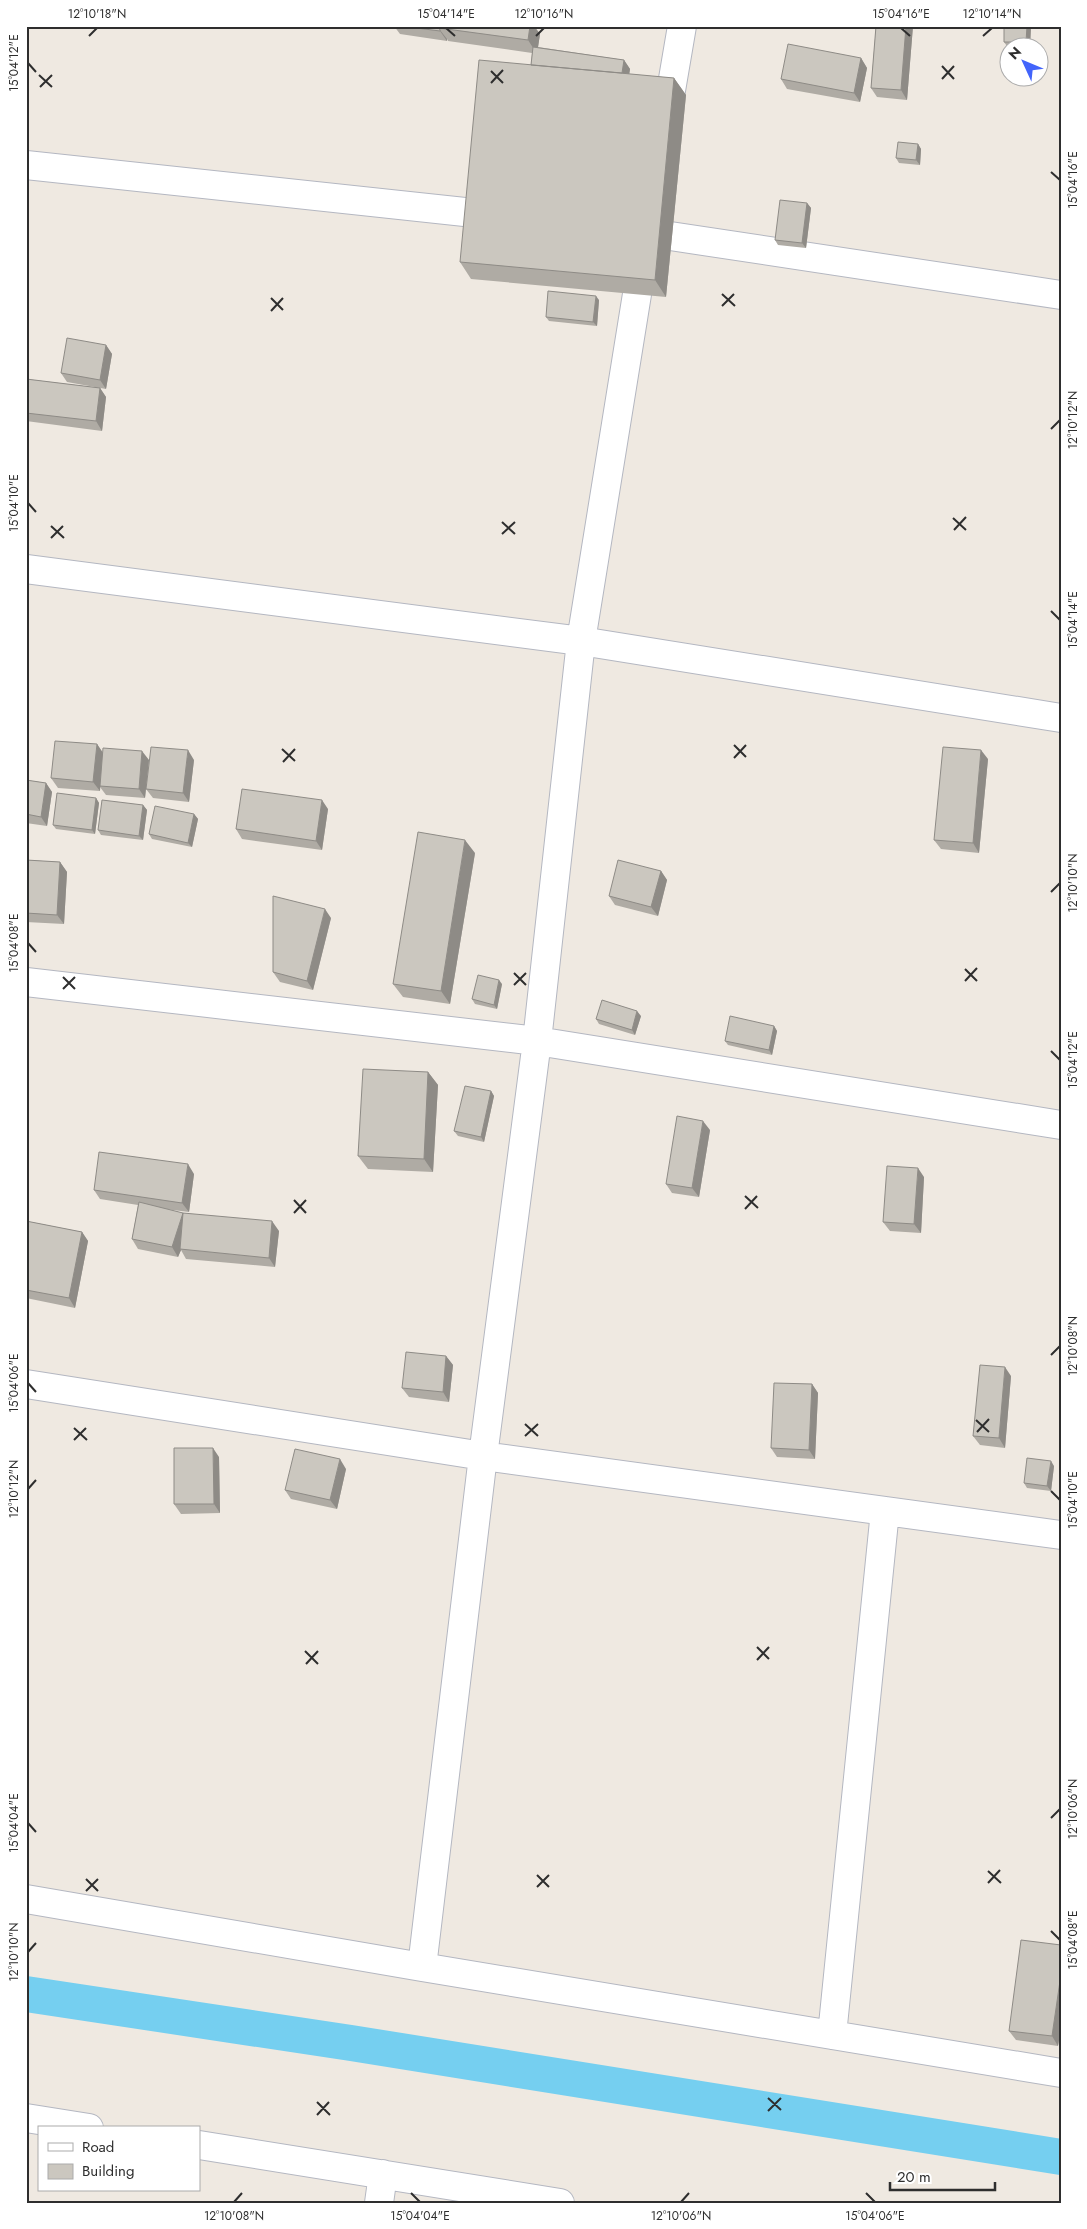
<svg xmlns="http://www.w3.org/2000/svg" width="1087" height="2229" viewBox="0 0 1087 2229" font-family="Jost,sans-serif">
  <rect width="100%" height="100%" fill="#efe9e1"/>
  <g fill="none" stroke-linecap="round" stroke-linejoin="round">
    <path stroke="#75cff0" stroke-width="36" d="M26,1994L351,2043L1061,2157"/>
    <defs>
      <path id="minor" d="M667,114L682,26
        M26,165L502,216
        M637,231L1061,295
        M26,569L581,641L1061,718
        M26,982L537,1041L1061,1125
        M26,1384L483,1456L1061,1535
        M26,1899L422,1967L483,1456L537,1041L581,641L643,257
        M422,1967L1061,2073
        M832,2035L885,1511
        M26,2118L89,2128
        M199,2145L560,2203
        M379,2203L383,2174"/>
    </defs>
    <use href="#minor" stroke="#b4b7c1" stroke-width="30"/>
    <use href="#minor" stroke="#fff" stroke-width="28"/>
  </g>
  <path fill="#afaba4" d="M394,26H534L540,34L538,47L624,60L630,69L629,74L674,78L686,95L666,297L471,279L460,262L531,65L532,53L448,41L447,39V41L400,34Z
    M876,26H913L907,100L877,97L871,88Z
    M1004,26H1031L1030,47L1007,46L1004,42Z
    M861,58L867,68L860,102L787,89L781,79Z
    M918,144L921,149L920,165L899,163L896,158Z
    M807,203L811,208L806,248L778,245L775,240Z
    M599,300L597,326L549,321L546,317Z
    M106,345L112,354L106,389L67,382L61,373Z
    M26,379L100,388L106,397L102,431L26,421Z
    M97,744L103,753L149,760L145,798L106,795L100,787V791L58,788L51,778Z
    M988,759L979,853L941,849L934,840Z
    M194,760L189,802L153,798L146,789Z
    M26,780L46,783L52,792L47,826L26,823Z
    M96,798L99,803L95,834L56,829L53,825Z
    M143,805L147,810L143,840L101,835L98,830Z
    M328,809L322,850L242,839L236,829Z
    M194,814L198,819L192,847L152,839L149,834Z
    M475,853L450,1004L403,997L393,984Z
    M26,860L60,862L67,872L64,924L26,922Z
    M661,871L667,880L658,916L615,905L609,896Z
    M331,918L313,990L280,982L273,972Z
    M502,984L497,1009L475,1004L472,999Z
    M641,1016L635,1035L599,1024L596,1019Z
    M774,1026L777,1031L772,1055L728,1045L725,1041Z
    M428,1072L438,1085L433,1172L368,1169L358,1156Z
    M491,1091L494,1096L484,1142L458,1136L454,1131Z
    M710,1130L699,1197L672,1193L666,1184Z
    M194,1174L189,1212L165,1209L183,1213L279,1231L275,1267L186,1259L181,1250L178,1257L138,1249L132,1239L138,1205L100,1199L94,1190Z
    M924,1177L921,1233L890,1231L883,1222Z
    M26,1221L82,1232L88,1241L75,1308L26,1298Z
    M446,1356L453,1365L449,1402L409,1397L402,1388Z
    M1011,1376L1005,1448L980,1445L973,1436Z
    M812,1384L818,1393L815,1459L777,1457L771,1448Z
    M219,1457L220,1513L181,1514L174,1504Z
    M1054,1466L1051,1491L1027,1488L1024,1483Z
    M346,1469L337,1509L291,1499L285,1490Z
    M1061,1945V2029L1058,2046L1016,2040L1009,2031Z"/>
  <path fill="#8e8b86" d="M530,26H534L540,34L537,54L528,40Z
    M906,26H913L907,100L901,90Z
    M1027,26H1031L1030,47L1026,42Z
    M440,30L447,39V41L440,31Z
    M861,58L867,68L860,102L854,93Z
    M624,60L630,69L627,90L621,80Z
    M674,78L686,95L666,297L655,280Z
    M918,144L921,149L920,165L916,160Z
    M807,203L811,208L806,248L802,243Z
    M596,296L599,300L597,326L593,322Z
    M106,345L112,354L106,389L100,380Z
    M100,388L106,397L102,431L96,421Z
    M97,744L103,753L100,791L93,782Z
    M188,750L194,760L189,802L183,793Z
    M981,750L988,759L979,853L973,843Z
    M142,751L149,760L145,798L139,789Z
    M46,783L52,792L47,826L41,817Z
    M96,798L99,803L95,834L92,830Z
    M322,800L328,809L322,850L316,841Z
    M143,805L147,810L143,840L139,836Z
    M194,814L198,819L192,847L188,843Z
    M465,840L475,853L450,1004L441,991Z
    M60,862L67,872L64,924L57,915Z
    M661,871L667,880L658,916L651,907Z
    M325,909L331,918L313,990L307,981Z
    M499,980L502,984L497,1009L494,1005Z
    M637,1011L641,1016L635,1035L632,1030Z
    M774,1026L777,1031L772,1055L769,1050Z
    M428,1072L438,1085L433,1172L424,1159Z
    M491,1091L494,1096L484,1142L481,1137Z
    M703,1121L710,1130L699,1197L692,1188Z
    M188,1164L194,1174L189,1212L182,1203Z
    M918,1168L924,1177L921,1233L914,1224Z
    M183,1213L180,1249L181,1250L178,1257L172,1247Z
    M272,1221L279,1231L275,1267L269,1258Z
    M82,1232L88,1241L75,1308L69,1298Z
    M446,1356L453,1365L449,1402L443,1392Z
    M1005,1367L1011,1376L1005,1448L999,1438Z
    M812,1384L818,1393L815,1459L809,1450Z
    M213,1448L219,1457L220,1513L214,1504Z
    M340,1459L346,1469L337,1509L330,1500Z
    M1051,1461L1054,1466L1051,1491L1047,1486Z
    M1061,1974V2029L1058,2046L1052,2036Z"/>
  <path fill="#cbc7bf" stroke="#8e8b86" d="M401,26H439V28L440,30V31Z
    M439,26H530L528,40L439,28Z
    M876,26H906L901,90L871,88Z
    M1004,26H1027L1026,42H1004Z
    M788,44L861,58L854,93L781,79Z
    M533,47L624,60L622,73L531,65Z
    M479,60L674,78L655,280L460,262Z
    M898,142L918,144L916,160L896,158Z
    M780,200L807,203L802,243L775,240Z
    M548,291L596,296L593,322L546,317Z
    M67,338L106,345L100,380L61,373Z
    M26,379L100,388L96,421L26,413Z
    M55,741L97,744L93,782L51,778Z
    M151,747L188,750L183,793L146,789Z
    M943,747L981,750L973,843L934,840Z
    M103,748L142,751L139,789L100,786Z
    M26,780L46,783L41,817L26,814Z
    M242,789L322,800L316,841L236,829Z
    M57,793L96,798L92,830L53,825Z
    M102,800L143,805L139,836L98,830Z
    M155,806L194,814L188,843L149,834Z
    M418,832L465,840L441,991L393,984Z
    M26,860L60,862L57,915L26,913Z
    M618,860L661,871L651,907L609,896Z
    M273,896L325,909L307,981L273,972Z
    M478,975L499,980L494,1005L472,999Z
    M602,1000L637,1011L632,1030L596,1019Z
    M730,1016L774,1026L769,1050L725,1041Z
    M363,1069L428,1072L424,1159L358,1156Z
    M465,1086L491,1091L481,1137L454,1131Z
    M677,1116L703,1121L692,1188L666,1184Z
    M99,1152L188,1164L182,1203L94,1190Z
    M887,1166L918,1168L914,1224L883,1222Z
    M139,1202L183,1213L272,1221L269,1258L180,1249L183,1213L172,1247L132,1239Z
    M26,1221L82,1232L69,1298L26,1290Z
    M406,1352L446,1356L443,1392L402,1388Z
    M980,1365L1005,1367L999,1438L973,1436Z
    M774,1383L812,1384L809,1450L771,1448Z
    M174,1448H213L214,1504H174Z
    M295,1449L340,1459L330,1500L285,1490Z
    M1027,1458L1051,1461L1047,1486L1024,1483Z
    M1021,1940L1061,1945V1974L1052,2036L1009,2031Z"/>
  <path fill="none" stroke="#2e2e2e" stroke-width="2" d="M446,28L455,36M901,28L910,36M89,36L97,28M536,36L544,28M983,36L992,28M28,63L36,72M942,66L954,79M491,71L503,83M39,75L52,87M942,79L954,66M491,83L503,70M40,87L52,75M1051,172L1060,180M722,294L735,306M271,298L283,310M722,306L734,294M271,311L283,298M1051,429L1060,420M28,503L36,512M953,518L966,530M502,522L515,534M51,526L64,538M954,530L966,517M502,534L515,522M51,538L63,526M1051,611L1060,620M734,745L746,757M282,749L295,761M734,758L746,745M283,762L295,749M1051,892L1060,883M28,943L36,952M965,969L977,981M514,973L526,985M63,977L75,989M965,981L977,968M514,985L526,973M63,989L75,977M1051,1051L1060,1060M745,1196L758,1208M294,1200L306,1213M745,1209L757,1196M294,1213L306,1200M1051,1355L1060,1346M28,1383L36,1392M976,1420L989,1432M525,1424L538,1436M74,1428L87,1440M977,1432L989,1419M525,1436L538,1424M74,1440L86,1428M28,1489L36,1480M1051,1491L1060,1500M757,1647L769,1659M305,1651L318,1664M757,1660L769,1647M306,1664L318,1651M1051,1818L1060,1809M28,1823L36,1832M988,1871L1001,1883M537,1875L549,1887M86,1879L98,1891M988,1883L1000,1870M537,1887L549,1875M86,1891L98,1879M1051,1931L1060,1940M28,1952L36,1943M768,2098L781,2110M317,2102L330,2115M768,2111L781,2098M317,2115L329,2102M411,2193L420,2202M866,2193L875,2202M234,2202L242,2193M681,2202L689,2193"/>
  <rect width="1087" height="2229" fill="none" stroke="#ffffff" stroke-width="55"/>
  <rect x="38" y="2126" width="162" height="65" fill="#ffffff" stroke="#ababab"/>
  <rect x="48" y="2143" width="25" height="8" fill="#ffffff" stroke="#ababab"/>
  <text x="82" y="2152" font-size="15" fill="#2e2e2e">Road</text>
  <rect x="48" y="2164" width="25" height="15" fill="#cbc7bf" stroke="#ababab"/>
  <text x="82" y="2176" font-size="15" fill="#2e2e2e">Building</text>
  <g transform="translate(1024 62) rotate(314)"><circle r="24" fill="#ffffff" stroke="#ababab"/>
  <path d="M0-4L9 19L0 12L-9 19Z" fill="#4264fb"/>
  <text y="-8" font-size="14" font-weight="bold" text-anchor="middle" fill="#2e2e2e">N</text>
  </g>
  <path d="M890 2182v8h105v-8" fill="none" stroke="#2e2e2e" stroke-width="2.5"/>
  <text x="897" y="2182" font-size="15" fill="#2e2e2e" stroke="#ffffff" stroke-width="4" paint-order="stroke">20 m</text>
  <rect x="28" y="28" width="1032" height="2174" fill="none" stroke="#2e2e2e" stroke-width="2"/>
  <g font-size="12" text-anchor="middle" fill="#2e2e2e">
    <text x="97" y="18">12°10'18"N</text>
    <text x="446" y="18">15°04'14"E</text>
    <text x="544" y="18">12°10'16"N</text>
    <text x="901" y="18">15°04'16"E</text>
    <text x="992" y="18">12°10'14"N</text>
    <text transform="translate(14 63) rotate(-90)" y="4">15°04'12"E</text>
    <text transform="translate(1073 180) rotate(-90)" y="4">15°04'16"E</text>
    <text transform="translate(1073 420) rotate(-90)" y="4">12°10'12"N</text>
    <text transform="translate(14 503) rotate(-90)" y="4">15°04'10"E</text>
    <text transform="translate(1073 620) rotate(-90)" y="4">15°04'14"E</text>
    <text transform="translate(1073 883) rotate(-90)" y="4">12°10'10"N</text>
    <text transform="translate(14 943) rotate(-90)" y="4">15°04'08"E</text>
    <text transform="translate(1073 1060) rotate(-90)" y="4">15°04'12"E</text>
    <text transform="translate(1073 1346) rotate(-90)" y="4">12°10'08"N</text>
    <text transform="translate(14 1383) rotate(-90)" y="4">15°04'06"E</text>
    <text transform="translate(14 1489) rotate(-90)" y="4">12°10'12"N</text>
    <text transform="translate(1073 1500) rotate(-90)" y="4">15°04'10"E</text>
    <text transform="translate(1073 1809) rotate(-90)" y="4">12°10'06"N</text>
    <text transform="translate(14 1823) rotate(-90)" y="4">15°04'04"E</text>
    <text transform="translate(1073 1940) rotate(-90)" y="4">15°04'08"E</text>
    <text transform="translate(14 1952) rotate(-90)" y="4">12°10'10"N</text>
    <text x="234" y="2220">12°10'08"N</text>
    <text x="420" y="2220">15°04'04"E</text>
    <text x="681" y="2220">12°10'06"N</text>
    <text x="875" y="2220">15°04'06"E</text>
  </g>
</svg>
